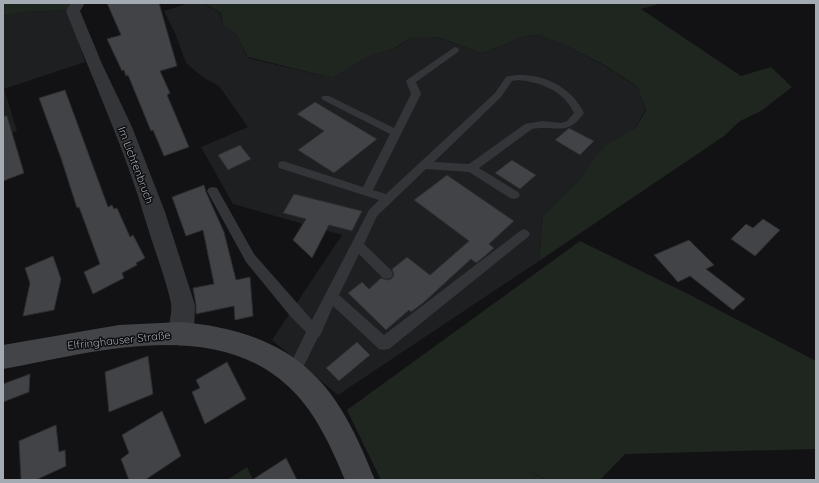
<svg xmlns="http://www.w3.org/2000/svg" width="819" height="483" viewBox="0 0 819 483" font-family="Quicksand,sans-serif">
  <rect width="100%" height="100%" fill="#121214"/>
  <path fill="#1e1f20" d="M189,3H203L220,13L223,25L236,34L248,58L332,78L370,55L394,49L412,37H436L482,53L501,46L521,37L538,35L563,44L605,66L639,88L645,111L635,128L605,146L578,181L543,216L539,261L338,395L272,340L342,235L233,204L201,147L248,127L219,86L204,78L186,63L175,33L164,11Z
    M68,10L85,62L4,89L17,131L3,136V16L23,12Z"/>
  <path fill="#1f261f" d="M3,3H75L68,10L23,12L3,16Z
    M204,3H662L641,9L741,76L771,67L792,87L761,111L740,121L724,136L539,261L543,216L578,181L604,146L635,128L646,111L638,87L606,66L563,44L538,35L521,37L501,46L482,53L437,37H412L393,49L371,55L332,78L248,57L236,34L223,25L221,13Z
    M580,241L690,295L676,293L690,295L816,361V449L625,454L600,480H546L521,466L545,480H381L347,410Z
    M247,467L253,480H227Z"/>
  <path fill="#414346" stroke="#2d2d2f" d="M107,3H159L177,66L160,71L170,93L167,95L170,102L189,147L164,156L153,130L151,131L128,75L126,76L124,70L122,71L107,39L121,35Z
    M65,90L108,207L112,205L114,209L117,208L130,237L133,235L145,258L136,263L137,265L122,273L124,278L93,294L84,272L100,264L79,207L77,208L61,158L39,98Z
    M315,102L377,139L334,173L298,150L324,131L297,114Z
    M3,116H7L24,173L3,181Z
    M569,128L594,141L580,155L555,140Z
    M240,145L251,159L228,170L218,155Z
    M512,160L536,175L520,189L495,173Z
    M447,175L514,221L489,244L494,248L485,256L476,263L471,259L423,303L411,312L409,310L386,330L348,293L362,282L369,289L381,278L387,280L391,279L394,275L392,269L407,257L430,275L469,241L414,200Z
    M204,185L206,192L224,232L236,280L250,277L253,316L235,320L234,306L196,314V305L193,288L214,284L203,230L186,236L172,197Z
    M294,194L362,211L352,231L329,225L312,258L293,240L306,219L283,213Z
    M763,219L780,230L755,256L731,239L746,224L753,228Z
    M689,240L714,265L706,269L745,299L733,310L690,276L678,282L654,255Z
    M53,256L61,279L54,310L23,316L30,283L25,268Z
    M357,342L370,355L339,381L326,368Z
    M148,356L153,394L109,412L105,372Z
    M227,362L246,399L205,424L192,392L200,388L196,380Z
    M30,374L29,392L3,402V384Z
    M162,411L181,456L145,480H129L121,459L129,453L122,435Z
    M56,425L59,452L65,450L66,466L36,480H21L19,441Z
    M286,458L297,480H252Z"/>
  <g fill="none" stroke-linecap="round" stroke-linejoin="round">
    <path fill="#343538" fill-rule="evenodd" d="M455,47L458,48L459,50L458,52L416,82L421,94L373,190L386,194L495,93L506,77C536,69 571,85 584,113C568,137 555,125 532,129L479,168L518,192L520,195L518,198L514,199L510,198L469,172L426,169L377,216L364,244L391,270L393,274L391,278L387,279L383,278L359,254L339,295L384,335L520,231L524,229L528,231L530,234L528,237L389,349L384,350L379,349L333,306L320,336L318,337L298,378L293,380L288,378L286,373L306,332L291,317L246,262L207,191L209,188L213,187L217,188L254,254L312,320L369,210L379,200L279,168L278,165L279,162L283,161L363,187L390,134L323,100L321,98L323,96H329L394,128L411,94L406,81L408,79ZM518,80C541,82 564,91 574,113L567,121L561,123L542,121L525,124L469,164L434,162L501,97L512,81Z"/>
    <path fill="#343538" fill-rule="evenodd" d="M71,3H85L80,11L102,64L132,127L165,212L195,305L194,334L190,342L181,346L172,342C165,327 173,318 171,303C165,276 154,249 146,222C125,149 93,81 66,11Z"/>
    <path fill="#424448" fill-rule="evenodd" d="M181,322C228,326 277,339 312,373C342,401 360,443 375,480H345C332,449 317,415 293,391C218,315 95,352 3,369V345L119,325Z"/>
  </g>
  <g text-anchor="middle" stroke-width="3" stroke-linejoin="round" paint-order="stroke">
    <g font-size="11" fill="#a5abb2" stroke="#0d0d0f">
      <text transform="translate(136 165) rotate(69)" y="4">Im Lichtenbruch</text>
      <text transform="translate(119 340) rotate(-6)" y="4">Elfringhauser Straße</text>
    </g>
  </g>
  <rect width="819" height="483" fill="none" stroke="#a5abb2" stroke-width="8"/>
</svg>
